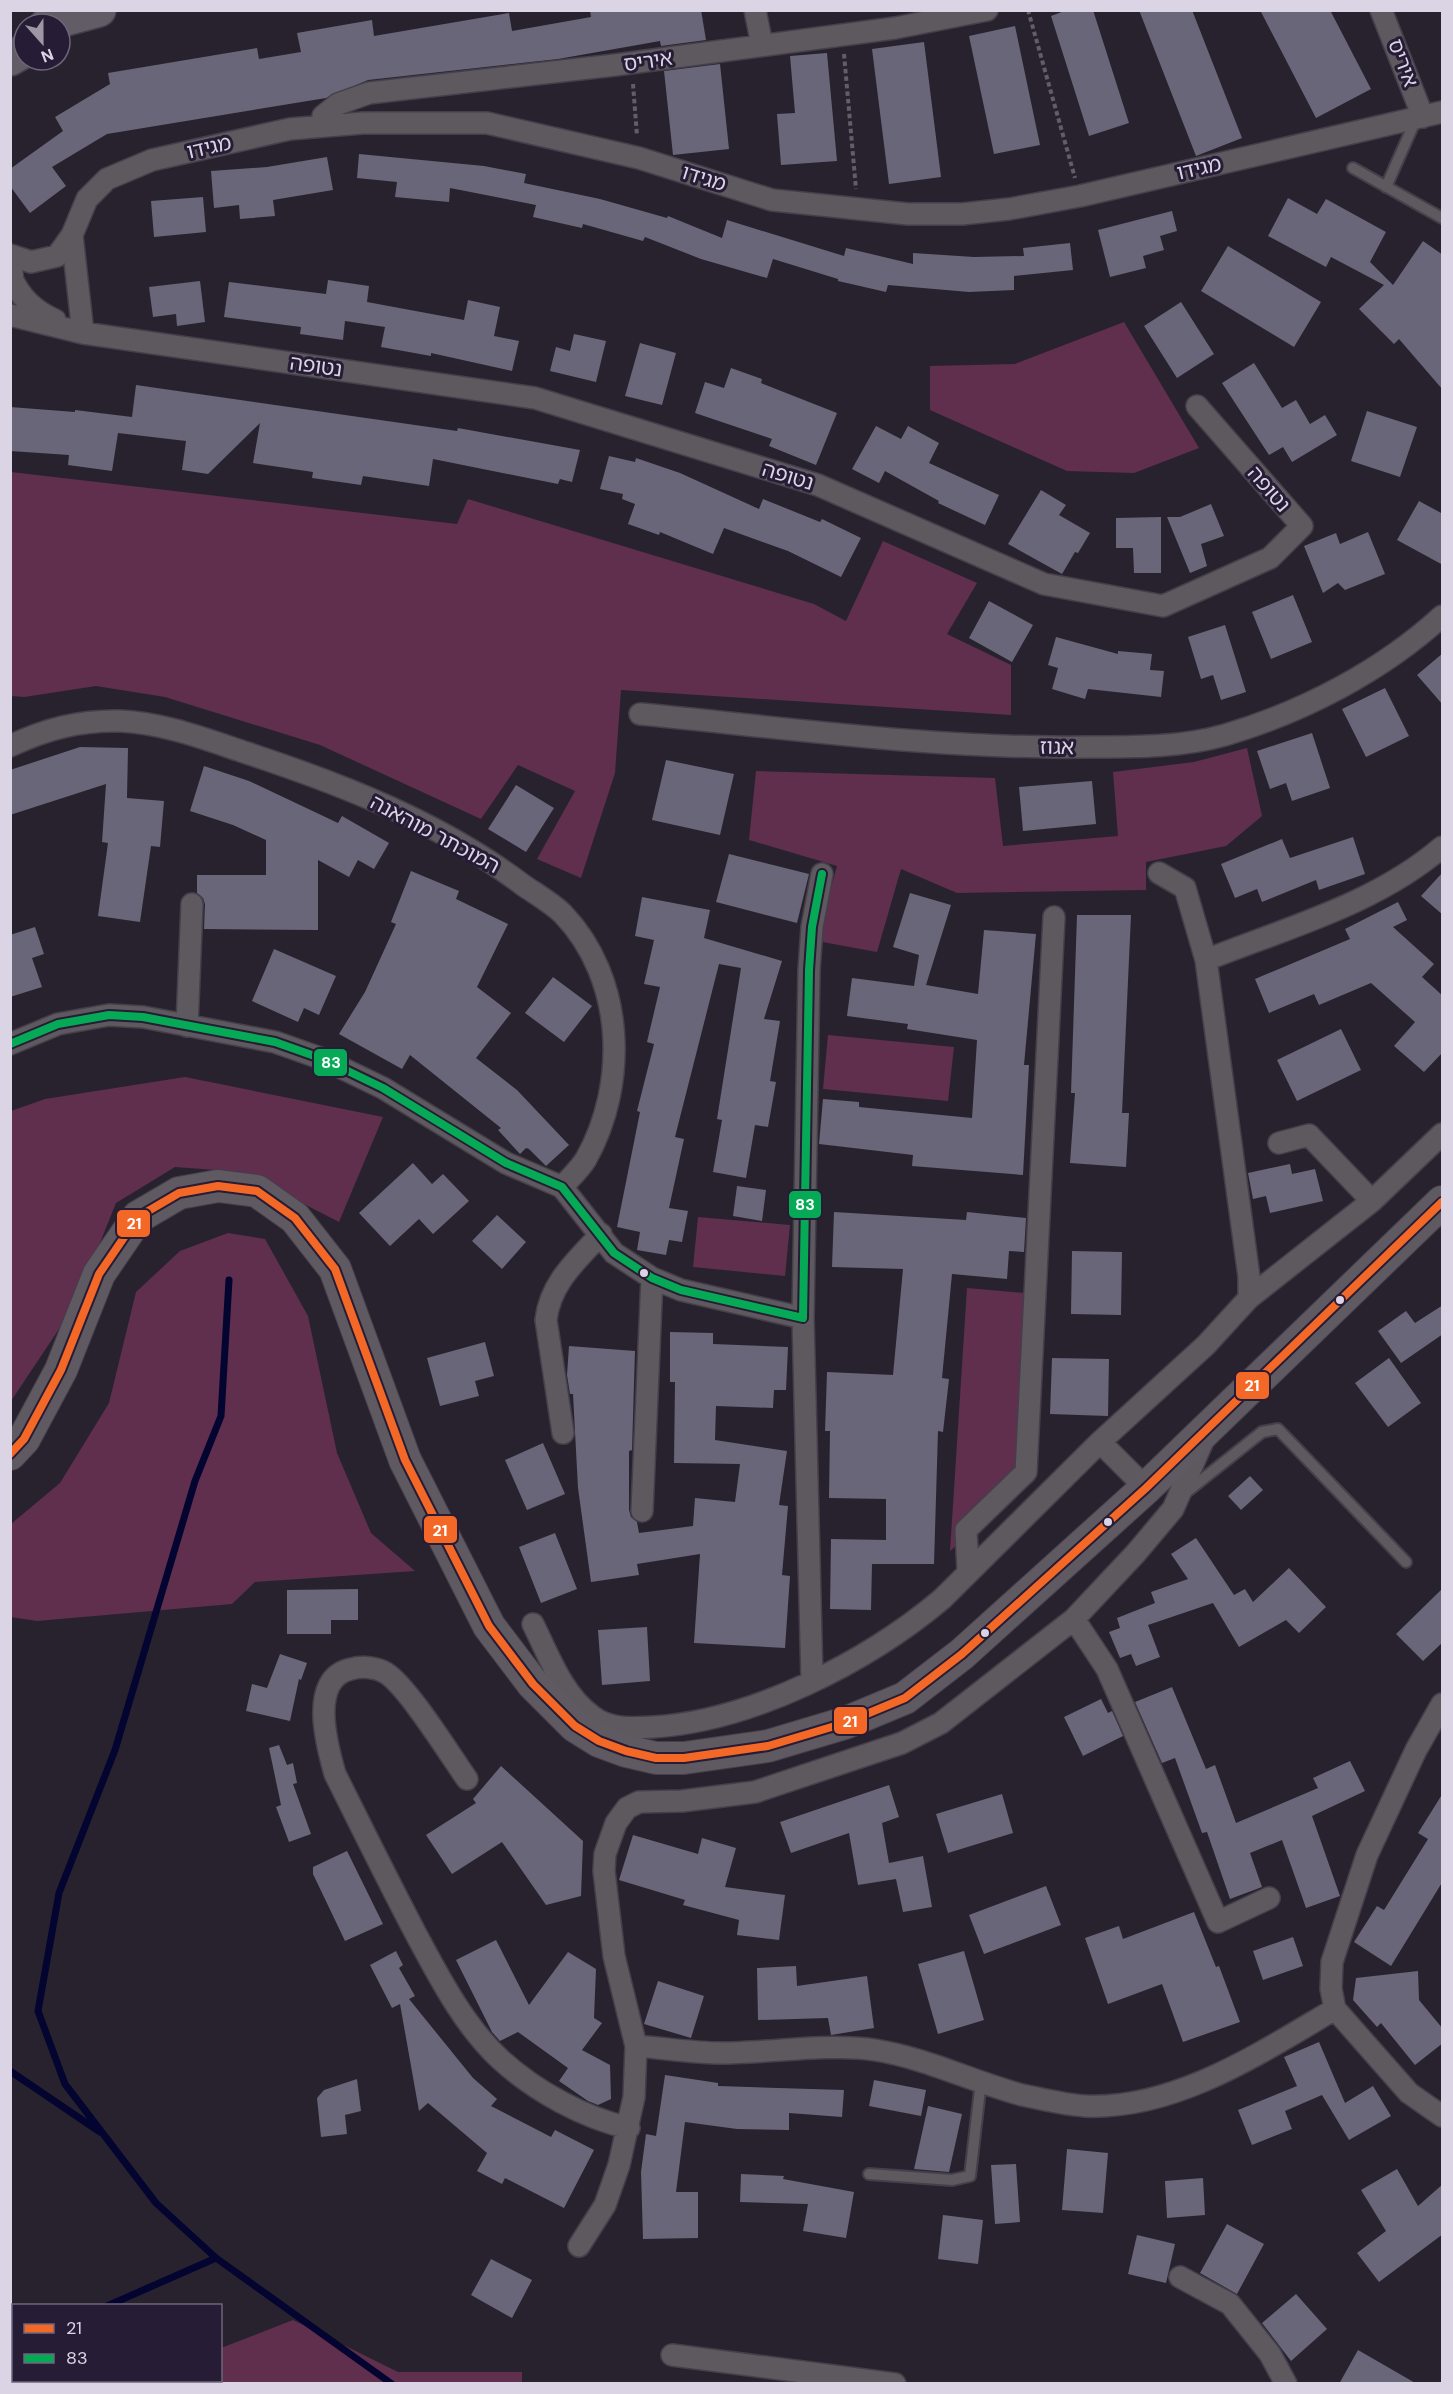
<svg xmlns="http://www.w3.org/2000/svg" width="1453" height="2394" viewBox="0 0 1453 2394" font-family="'DM Sans','Noto Sans Hebrew',sans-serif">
  <rect width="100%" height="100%" fill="#28222f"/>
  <path fill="#5f2f4d" d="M1124,322L1199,448L1134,473L1067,471L930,410V366L1015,364Z
    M11,472L457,524L468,499L814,604L846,621L883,541L977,583L947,634L1011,665V715L621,690L615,773L581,878L537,859L575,791L518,765L481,819L320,745L165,697L96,686L24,697L11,696Z
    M1247,748L1262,816L1226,846L1146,862V890L957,893L901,869L877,952L817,941L837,866L749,840L756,771L995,778L1003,846L1118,836L1113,772L1194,762Z
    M828,1035L954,1047L948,1101L823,1089Z
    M185,1077L383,1117L339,1222L242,1172L175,1167L116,1203L75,1305L11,1401V1111L45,1099Z
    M698,1217L790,1225L785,1276L693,1267Z
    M228,1233L265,1239L308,1316L337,1453L371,1533L415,1571L255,1582L232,1604L37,1621L11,1617V1524L60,1483L109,1403L136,1292L180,1251Z
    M967,1288L1025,1293L1019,1492L950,1551Z
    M293,2320L398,2372H522V2383H119L128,2380H220L221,2348Z"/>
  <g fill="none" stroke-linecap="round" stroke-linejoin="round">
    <path stroke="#040430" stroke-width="7" d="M229,1280L221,1416L195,1481L115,1750L59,1893L38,2011L65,2084L156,2203L216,2258L392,2384
      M10,2071L100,2132
      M107,2306L216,2258
      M10,2348L14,2347"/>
  </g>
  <path fill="#686678" d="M590,10H701L706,40L661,46L660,41L558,59L368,80L326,98L107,134L52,167L66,186L30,213L10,186V169L63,131L55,117L110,84L108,73L257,48L259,59L301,52L297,33L372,20L374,36L509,13L512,31L591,17Z
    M1067,10H1093L1129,123L1089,136L1051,16Z
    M1139,10H1192L1242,138L1196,156Z
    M1260,10H1330L1371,89L1316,118Z
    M1015,26L1040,145L994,154L969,36Z
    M924,42L941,177L889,184L872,49Z
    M827,53L837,161L781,165L777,114L795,113L790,56Z
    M720,64L729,149L673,155L664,71Z
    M359,154L484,166L526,174L524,183L600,199L667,218L668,216L722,238L727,220L844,256L846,248L913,264V253L974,257L1024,256L1023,248L1070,243L1073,270L1014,276V290L969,292L888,285L886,292L838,281V279L773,259L767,278L701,259L645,237L643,241L583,224L582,228L533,217L536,205L450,188L449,202L395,197L397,182L357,178Z
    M327,157L333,190L273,200L275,216L240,219L239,205L214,208L211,171L267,167Z
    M203,197L206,232L154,237L151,201Z
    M1288,198L1317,214L1326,199L1386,232L1370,262L1393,285L1423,241L1443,255V390L1399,339L1394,344L1359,309L1384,285L1331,257L1326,267L1268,236Z
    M1172,211L1177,231L1160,236L1164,250L1143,256L1146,268L1110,277L1098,230Z
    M1228,246L1321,302L1294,347L1201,291Z
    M328,280L369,286L367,302L464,320L468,300L500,307L494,336L519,341L512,371L431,353V356L381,347L385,327L345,321L343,340L300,334L301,327L224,317L229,282L326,294Z
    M200,281L205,322L177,326L176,314L153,317L149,287Z
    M1181,302L1214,354L1177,378L1144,326Z
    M574,334L606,341L596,382L550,371L556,347L570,351Z
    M640,343L676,353L662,405L625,396Z
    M1254,363L1282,408L1296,400L1310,424L1325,415L1337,435L1292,462L1283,447L1269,455L1222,383Z
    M731,368L762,379L761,383L837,413L816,465L769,446L772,439L695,413L705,382L724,388Z
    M136,385L457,431L458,428L580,450L572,482L560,479L558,484L433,459L429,486L363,476L361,485L312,478L313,472L253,463L260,423L208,474L182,470L186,441L118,433L112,471L68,465L69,455L10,451V407L75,412V410L132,417Z
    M1367,411L1417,427L1400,477L1351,461Z
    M876,426L901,439L908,426L939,443L929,463L999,495L985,525L938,503L939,501L885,471L879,483L852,469Z
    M609,456L635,462L636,458L680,473L759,509L763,499L820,522L822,519L861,538L841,577L788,551L724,528L713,554L660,532L659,535L628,524L635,504L622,499L623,494L600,489Z
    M1041,490L1066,505L1059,515L1090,533L1078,553L1075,552L1062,574L1008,544Z
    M1419,501L1443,514V565L1397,540Z
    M1211,504L1224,536L1201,544L1207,566L1190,573L1167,517H1180Z
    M1161,517V573H1134L1133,548H1116V518Z
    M1368,532L1385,574L1345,590L1338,583L1323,593L1304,546L1336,533L1340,544Z
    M1293,595L1312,642L1271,659L1252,612Z
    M989,601L1033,625L1012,662L969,638Z
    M1225,625L1246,692L1221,700L1213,675L1201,679L1188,637Z
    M1056,637L1118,654V651L1152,654L1150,670L1164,671L1161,697L1088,689L1085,699L1052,689L1058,668L1048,665Z
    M1443,653V705L1417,675Z
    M1385,688L1409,736L1366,757L1342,709Z
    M1312,733L1330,788L1292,801L1286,783L1270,789L1257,751Z
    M80,747L128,748L127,798L164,801L160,847L151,846L140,922L98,916L108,843L102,842L106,784L10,815V770Z
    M666,760L734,774L720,835L652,820Z
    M204,766L249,781L338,823L342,816L389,843L374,869L358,860L349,877L318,860V930L204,929L205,904L203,898L197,893V875H266V840L233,825L190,811Z
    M1092,781L1096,824L1023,831L1019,787Z
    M516,785L554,808L526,852L488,829Z
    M1353,837L1365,874L1319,890L1316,880L1262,902L1257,889L1235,898L1221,864L1282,839L1290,858Z
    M729,854L809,874L797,923L716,902Z
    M411,871L459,891L456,899L508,924L477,987L511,1013L476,1058L517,1090L569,1145L546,1166L529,1149L526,1148L520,1154L498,1130L501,1128L410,1055L402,1069L339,1034L365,992L396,924L391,922Z
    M1443,872V915L1421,896Z
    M910,893L951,905L926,985L978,994L984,930L1036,934L1024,1065H1029L1023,1175L912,1166L913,1155L819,1144L823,1099L859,1102V1107L972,1118L977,1040L907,1029L908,1024L847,1016L852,978L914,986L919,955L893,947Z
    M642,897L710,910L704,938L782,961L764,1019L780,1021L770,1081L776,1082L768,1127L755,1125L746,1178L713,1172L722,1120L717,1119L741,968L719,964L675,1137L684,1139L669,1208L688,1211L682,1242L669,1240L666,1255L637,1250L640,1232L617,1227L640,1112L637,1111L654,1044L647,1042L660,987L644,984L654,940L635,936Z
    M1398,902L1407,920L1393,927L1434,964L1422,977L1443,996V1052L1424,1072L1394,1046L1415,1022L1371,983L1319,1005L1314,994L1269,1013L1255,979L1350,939L1345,929Z
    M1077,915H1131L1122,1113H1129L1126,1167L1070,1163L1075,1093H1071Z
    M35,927L44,954L32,958L42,987L10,997V935Z
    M274,949L336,976L319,1015L304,1008L298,1022L252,1001Z
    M553,977L592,1006L564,1042L525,1013Z
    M1341,1029L1361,1070L1297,1101L1277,1060Z
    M413,1163L432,1184L443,1174L469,1201L433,1234L419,1219L390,1246L359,1213Z
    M1290,1164L1292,1174L1315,1169L1323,1201L1270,1213L1266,1196L1253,1199L1248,1173Z
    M737,1186L766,1190L762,1221L733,1216Z
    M834,1212L966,1220L967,1212L1026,1218L1024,1252L1009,1251L1007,1279L952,1274L942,1378L949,1379L943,1432L938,1431L934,1564H872L871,1610L830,1609L831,1539L886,1540V1499L829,1498L830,1431H825L827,1372L893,1375L903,1269L832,1267Z
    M497,1215L526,1242L502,1269L472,1241Z
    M1072,1251L1122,1252L1121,1315L1071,1314Z
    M1443,1305V1334L1401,1363L1378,1331L1406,1311L1415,1323Z
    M670,1332L713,1333V1344L788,1347L786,1390H774L773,1408L716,1406L715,1440L787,1451L779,1505L788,1506L782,1575L790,1576L785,1648L694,1643L700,1554L637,1564L639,1575L591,1582L578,1488L573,1394H570L567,1375L569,1346L635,1351L632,1450L629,1451V1510L631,1517L637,1522L639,1533L693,1526L695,1498L735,1502L740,1464L674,1463L675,1382H670Z
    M485,1342L494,1376L475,1381L479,1396L440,1406L427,1358Z
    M1052,1358L1109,1359L1108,1416L1050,1414Z
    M1389,1358L1421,1403L1388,1427L1355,1383Z
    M543,1443L565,1494L527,1510L505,1460Z
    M1250,1476L1263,1490L1241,1510L1228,1496Z
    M555,1533L577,1589L541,1603L519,1547Z
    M1196,1538L1234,1595L1245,1589L1253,1602L1289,1568L1326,1607L1299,1633L1286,1620L1239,1647L1213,1603L1148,1625L1160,1657L1136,1666L1131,1654L1120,1658L1109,1632L1120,1628L1117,1618L1155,1603L1151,1592L1188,1579L1171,1554Z
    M1443,1588V1642L1423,1661L1396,1634Z
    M358,1589V1620H331V1634H287V1590Z
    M647,1627L650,1681L602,1685L598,1630Z
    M280,1654L307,1663L301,1680L299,1679L290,1721L246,1711L252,1684L267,1688Z
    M1172,1687L1206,1769L1215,1765L1236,1823L1318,1788L1313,1778L1350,1761L1365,1791L1312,1816L1340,1896L1306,1908L1282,1840L1250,1853L1262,1887L1230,1899L1207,1832L1202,1833L1175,1758L1162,1763L1135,1702Z
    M1101,1699L1108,1713L1112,1711L1123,1736L1083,1756L1064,1717Z
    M279,1745L287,1765L293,1763L297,1783L293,1784L311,1834L289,1842L276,1807L281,1805L269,1748Z
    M501,1766L583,1841L581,1896L546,1905L502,1842L452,1874L426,1835L476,1803L473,1799Z
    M889,1785L899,1817L882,1823L889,1863L923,1856L932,1907L903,1912L896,1879L858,1885L849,1833L791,1853L780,1822Z
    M1443,1793V1881L1391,1966L1354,1942L1377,1906L1384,1910L1428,1839L1418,1833Z
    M1002,1794L1013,1833L948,1853L936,1814Z
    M633,1835L698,1854L702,1838L736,1848L725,1887L785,1895L779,1940L737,1935L739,1920L683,1905L685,1900L619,1880Z
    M347,1851L383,1924L345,1941L313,1874V1867Z
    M1046,1886L1061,1925L984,1954L969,1915Z
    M1194,1912L1216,1967L1219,1966L1240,2022L1183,2042L1162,1984L1108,2004L1085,1938L1119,1926L1123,1939Z
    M1293,1937L1303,1966L1263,1980L1253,1951Z
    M496,1940L529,2005L568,1952L596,1969L594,2018L602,2023L582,2050L610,2065L611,2099L598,2105L588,2101L559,2081L568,2068L518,2032L500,2041L492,2032L456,1960Z
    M396,1951L403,1965L399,1968L415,1996L409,1999L473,2078L497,2099L491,2106L551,2137L555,2130L594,2150L564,2208L505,2178L502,2184L477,2171L487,2153L428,2103L419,2111L400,2004L392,2008L370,1965Z
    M964,1951L984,2020L938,2034L918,1964Z
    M796,1966L797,1986L867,1976L874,2028L831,2035L828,2018L758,2020L757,1968Z
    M1418,1971L1419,2000L1443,2029V2043L1415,2065L1381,2023L1377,2027L1353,2000L1356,1978Z
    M658,1981L704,1996L691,2038L644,2024Z
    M1319,2042L1345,2103L1373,2086L1391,2116L1349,2140L1322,2095L1285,2111L1292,2129L1252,2145L1238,2110L1297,2086L1284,2057Z
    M665,2075L718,2083V2086L844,2090L842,2117L789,2113V2130L737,2129L685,2122L676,2192H698V2238L643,2239L641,2172L646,2134L656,2136Z
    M357,2079L361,2111L345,2115L347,2134L321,2137L317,2098L324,2090Z
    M874,2080L926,2090L921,2116L869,2106Z
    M928,2106L962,2114L949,2172L914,2169Z
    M1067,2149L1108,2153L1103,2213L1062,2210Z
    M1016,2164L1020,2222L995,2224L991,2165Z
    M1397,2169L1418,2206L1443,2184V2234L1379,2282L1357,2253L1386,2231L1361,2190Z
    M741,2174L784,2176L783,2179L854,2192L846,2238L803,2231L808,2204L740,2202Z
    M1203,2178L1205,2215L1167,2218L1165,2181Z
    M943,2215L983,2220L978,2264L938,2259Z
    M1227,2224L1264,2244L1237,2294L1200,2273Z
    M1137,2235L1175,2244L1166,2283L1128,2274Z
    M491,2259L532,2280L512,2318L471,2295Z
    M1296,2294L1327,2329L1291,2361L1262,2323Z
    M1358,2350L1417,2384H1339Z"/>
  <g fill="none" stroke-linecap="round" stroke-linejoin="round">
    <defs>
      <path id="service" d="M1353,168L1442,218
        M1386,187L1416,119
        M1184,1494L1262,1432L1278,1429L1406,1562
        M869,2174L952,2180L970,2176L981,2081"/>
      <path id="minor" d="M755,10L762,45
        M1381,10L1423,117
        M323,126V116L338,104L369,93L615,65L895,28L987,10
        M72,235L83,333
        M10,255L31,262L57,256L72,235L87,199L107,179L152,160L290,129L363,123H487L639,158L772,200L908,214H962L1009,209L1080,196L1442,112
        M11,276C19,296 34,311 55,320
        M10,315L83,333L535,398L818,485L1044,584L1163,606L1270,558L1302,526L1197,406
        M640,714C788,728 937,749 1085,747C1131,747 1179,748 1225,735C1303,712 1382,671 1442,616
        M10,746C46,729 80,720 120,721C164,723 205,739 247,753C344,785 441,823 523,885C536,894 552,903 563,914C625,979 628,1084 586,1159C580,1169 570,1178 562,1187
        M1159,873L1185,888L1206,960L1249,1277V1298
        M1206,960C1286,928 1376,904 1442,847
        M187,1026L192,904
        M10,1044L58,1024L109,1015L143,1017L275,1042L323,1059L383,1088L506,1163L562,1187L614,1253L652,1278L681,1290L803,1318L809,970L812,927L822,874
        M1279,1143L1309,1135L1372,1201
        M803,1318L812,1680
        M563,1433L546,1320C550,1283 577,1260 601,1234
        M1100,1442L1206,1345L1249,1298L1372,1201L1442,1134
        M642,1511L652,1278
        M968,1571L966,1530L1026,1472L1054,917
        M1074,1619L1107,1669L1218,1922L1269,1898
        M533,1624C549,1656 562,1694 592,1716C610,1730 631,1728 653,1727C752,1721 867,1662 942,1599L1100,1442L1146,1488
        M1442,1704L1416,1750L1367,1855L1332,1962L1331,1989L1335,2009L1409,2093L1442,2116
        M467,1779C450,1755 408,1687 386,1673C376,1667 362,1666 351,1669C308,1678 327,1746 335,1774C362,1828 389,1883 417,1936C440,1979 465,2027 501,2060C535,2091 584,2118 629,2128
        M636,2046C664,2048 693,2053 721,2053C768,2053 831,2043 875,2050C926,2058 973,2082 1022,2095C1042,2099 1065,2105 1085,2106C1175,2110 1260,2053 1335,2009
        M579,2246L605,2205L619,2165L634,2097L636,2046L614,1956L604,1871L605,1854L616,1823L627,1808L639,1802L682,1801L755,1792L902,1743L941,1723L1074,1619L1136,1553L1173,1509L1203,1441
        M1180,2277L1230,2304L1270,2354L1286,2384
        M672,2355L895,2384"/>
      <path id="tertiary" d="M10,275V278"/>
      <path id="primary" d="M10,1454L24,1439L61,1370L99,1274L138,1217L179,1193L218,1186L257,1191L295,1218L335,1269L405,1460L489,1626L533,1684L575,1726L599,1741L626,1751L656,1758H684L768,1746L845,1723L905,1698L962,1654L1146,1488L1442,1202"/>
      <path id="trunk" d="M47,24L99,10
        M10,59L24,51"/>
    </defs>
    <use href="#service" stroke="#453f4b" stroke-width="14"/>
    <use href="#minor" stroke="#453f4b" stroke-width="24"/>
    <use href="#tertiary" stroke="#453f4b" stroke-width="28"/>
    <use href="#primary" stroke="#453f4b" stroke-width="34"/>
    <use href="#trunk" stroke="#453f4b" stroke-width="36"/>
    <path stroke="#615e65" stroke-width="4" stroke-dasharray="4.5 3" stroke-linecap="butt" d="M1028,10L1075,178
      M844,54L856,189
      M633,84L637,136"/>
    <use href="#service" stroke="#5d595f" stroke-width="10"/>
    <use href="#minor" stroke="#5d595f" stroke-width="21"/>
    <use href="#tertiary" stroke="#5d595f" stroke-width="26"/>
    <use href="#primary" stroke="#5f5962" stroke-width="32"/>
    <use href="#trunk" stroke="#625c66" stroke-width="33"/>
    <defs>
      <path id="bus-1" d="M10,1454L24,1439L61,1370L99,1274L138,1217L179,1193L218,1186L257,1191L295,1218L335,1269L405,1460L489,1626L533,1684L575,1726L599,1741L626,1751L656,1758H684L768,1746L845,1723L905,1698L962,1654L1146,1488L1442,1202"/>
      <path id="bus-2" d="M10,1044L58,1024L109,1015L143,1017L275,1042L323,1059L383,1088L506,1163L562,1187L614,1253L652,1278L681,1290L803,1318L809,970L812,927L822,874"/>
    </defs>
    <use href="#bus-1" stroke="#271c35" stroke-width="12"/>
    <use href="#bus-2" stroke="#271c35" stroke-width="12"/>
    <use href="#bus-1" stroke="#f36827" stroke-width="8"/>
    <use href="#bus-2" stroke="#06aa56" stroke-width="8"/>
  </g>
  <g fill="#dbd4e5" stroke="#271c35" stroke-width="2">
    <circle cx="644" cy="1273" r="5"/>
    <circle cx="1340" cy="1300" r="5"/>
    <circle cx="1108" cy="1522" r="5"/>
    <circle cx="985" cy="1633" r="5"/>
  </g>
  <g text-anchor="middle" stroke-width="6" stroke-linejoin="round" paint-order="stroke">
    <g font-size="21" fill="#dbd4e5" stroke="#271c35">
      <text transform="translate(648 61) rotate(-8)" y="7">איריס</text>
      <text transform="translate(1403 63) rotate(69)" y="7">איריס</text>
      <text transform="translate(209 147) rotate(-13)" y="7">מגידו</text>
      <text transform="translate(1199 168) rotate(-13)" y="7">מגידו</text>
      <text transform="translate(704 178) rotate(17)" y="7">מגידו</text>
      <text transform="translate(316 366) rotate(8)" y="7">נטופה</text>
      <text transform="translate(788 476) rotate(17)" y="7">נטופה</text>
      <text transform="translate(1269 489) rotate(49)" y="7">נטופה</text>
      <text transform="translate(1057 747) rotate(1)" y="7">אגוז</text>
      <text transform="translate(435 834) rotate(28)" y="7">המוכתר מוהאנה</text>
    </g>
  </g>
  <g stroke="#271c35" stroke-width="2">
    <rect x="313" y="1048" width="35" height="29" rx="6" fill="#06aa56"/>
    <rect x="788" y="1190" width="34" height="29" rx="6" fill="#06aa56"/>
    <rect x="116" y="1209" width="35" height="29" rx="6" fill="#f36827"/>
    <rect x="1235" y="1371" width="35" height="29" rx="6" fill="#f36827"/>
    <rect x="423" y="1515" width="35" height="29" rx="6" fill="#f36827"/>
    <rect x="833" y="1706" width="35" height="29" rx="6" fill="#f36827"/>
  </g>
  <g font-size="16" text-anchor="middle" font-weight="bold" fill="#fff">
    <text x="331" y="1068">83</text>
    <text x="805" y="1210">83</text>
    <text x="134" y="1229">21</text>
    <text x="1252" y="1391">21</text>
    <text x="440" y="1536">21</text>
    <text x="850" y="1727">21</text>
  </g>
  <rect width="1453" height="2394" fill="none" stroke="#dbd4e5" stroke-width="24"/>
  <rect x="12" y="2304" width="210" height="78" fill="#271c35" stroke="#6f667b" stroke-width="1.5"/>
  <rect x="24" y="2324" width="30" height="9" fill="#f36827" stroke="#6f667b" stroke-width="1.5"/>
  <text x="66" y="2334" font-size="18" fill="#dbd4e5">21</text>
  <rect x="24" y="2354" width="30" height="9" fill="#06aa56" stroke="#6f667b" stroke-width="1.5"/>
  <text x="66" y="2364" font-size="18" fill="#dbd4e5">83</text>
  <g transform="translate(42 42) rotate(159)"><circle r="28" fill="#271c35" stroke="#6f667b" stroke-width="1.5"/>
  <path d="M0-4.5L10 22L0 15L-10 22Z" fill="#9c96a5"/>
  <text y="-9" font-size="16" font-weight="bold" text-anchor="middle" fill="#dbd4e5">N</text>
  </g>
</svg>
